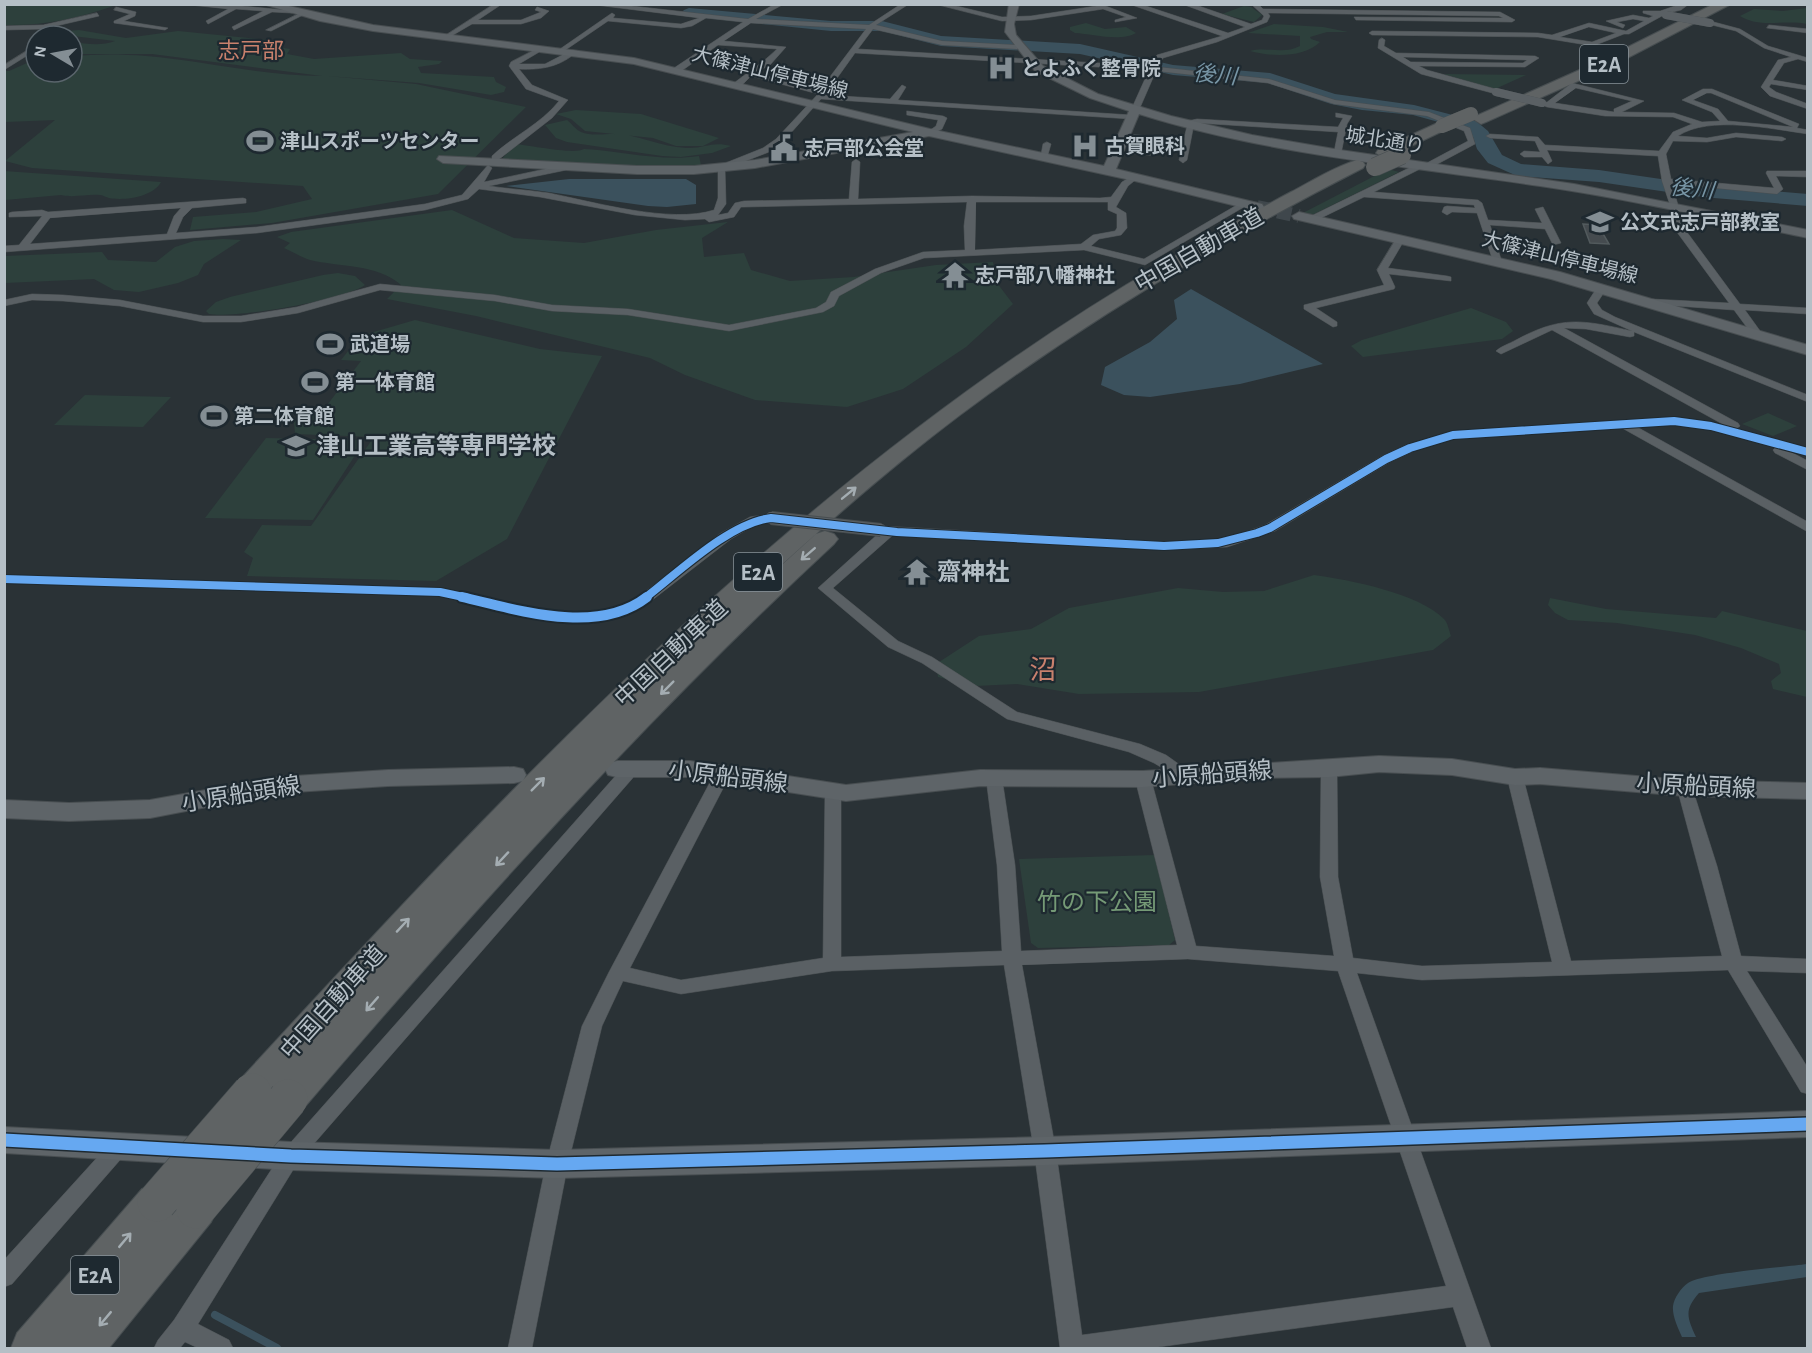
<svg xmlns="http://www.w3.org/2000/svg" width="1812" height="1353" viewBox="0 0 1812 1353" font-family="'Alegreya Sans','Noto Sans JP',sans-serif">
  <rect width="100%" height="100%" fill="#2a3236"/>
  <path fill="#2d403c" d="M5,5H116C79,18 44,26 5,25Z
    M1244,6L1251,7L1262,15L1254,22L1222,14Z
    M1807,8V24C1784,19 1761,29 1740,16L1754,9L1783,11Z
    M1086,23L1105,29L1126,27L1136,33C1121,42 1092,34 1075,33L1070,30V27Z
    M1274,24L1323,27L1348,32H1327L1310,37L1311,39L1320,42C1304,58 1271,57 1250,51C1266,46 1283,55 1300,46V36L1248,33Z
    M79,30L126,38L178,31L269,40L271,46L290,49L287,54L314,59L401,53L410,59L442,61L439,64L418,67L421,73L494,77L496,82L506,87L504,92L491,95L419,83L327,76L416,84L526,107L438,194L272,223L190,230L193,217L256,212L312,199L303,186L32,168L5,161L55,120L5,122V71H9L36,59V72H72V56C97,54 122,54 146,56C205,61 263,76 322,76L152,54H72V39L73,42C87,44 102,46 115,41L64,35L68,31Z
    M1443,74L1526,75L1495,89Z
    M576,110L641,114L719,138L703,146H676L653,138L585,131L571,119L556,114Z
    M567,120C571,123 576,130 581,132C590,136 603,134 613,134C638,134 661,147 686,148C705,149 711,141 731,146L712,153L681,157L662,156L567,142L556,138L545,125Z
    M515,144C529,145 575,155 584,149C622,151 661,162 699,156L701,165L672,168L502,159Z
    M1388,169L1399,172L1310,216L1299,215Z
    M4,171L161,182C153,197 124,201 109,198C105,197 103,195 100,195C86,194 74,198 61,195L5,200Z
    M452,210L514,238L584,243L656,230L728,222L702,238L704,257L744,253L751,270L790,281L854,277L936,265L993,262L997,283L1013,304L966,347L903,389L847,407L755,400L685,375L650,358L476,316L387,299L401,285C378,264 339,267 310,260C301,257 293,252 284,248L290,243L277,237L291,232Z
    M223,239L241,240L204,264L198,275L178,283L139,292L114,290L94,279L5,283V256L102,252L108,260L156,262L175,247L194,241Z
    M338,273L355,276L365,285C344,300 235,319 209,314L206,311L216,302L230,297L323,275Z
    M1471,308L1506,322L1513,331L1502,339L1363,357L1351,346L1362,340Z
    M415,320L540,349L602,356L507,539L436,581L247,576L253,558L244,552L262,525L311,526L374,437L295,434L294,421L324,409L361,361L341,360L360,336Z
    M85,395L171,397L143,427L54,425Z
    M1768,413L1797,426L1773,436L1742,424Z
    M266,438L365,440L313,520L205,518Z
    M1314,575C1350,580 1418,593 1444,619C1448,623 1449,631 1451,636L1433,650L1199,692L1079,694L1017,684L975,686L938,677L936,664L979,636L1031,629L1069,608L1178,588L1223,592L1264,591Z
    M1550,598L1606,609L1716,618L1722,611L1807,631V697L1773,689L1771,681L1781,673L1779,664L1741,648L1695,635L1617,623L1568,620L1555,613L1548,605Z
    M1155,855L1175,940L1169,945L1038,948L1031,943L1019,859Z"/>
  <path fill="#3b515d" d="M569,179H686L696,185V204L667,207L648,206L506,186Z
    M1191,289L1323,364L1240,384L1150,397L1124,395L1101,385L1105,367L1150,342L1177,319L1174,300Z
    M1807,1264V1277L1699,1293C1684,1310 1687,1317 1696,1337H1682C1678,1328 1672,1316 1673,1306C1674,1298 1681,1288 1688,1283C1703,1273 1785,1267 1807,1264Z"/>
  <g fill="none" stroke-linecap="round" stroke-linejoin="round">
    <path stroke="#3b515d" stroke-width="8" d="M215,1315L277,1348"/>
    <path fill="#3b515d" fill-rule="evenodd" d="M689,8L831,21H882L941,36L1080,44L1173,65L1270,73L1335,94L1414,105L1476,121L1488,131L1502,155L1521,164L1599,170L1702,185L1808,194V206L1702,197L1599,182L1517,176L1488,163L1477,149L1473,137L1464,129L1413,115L1362,110L1331,104L1268,83L1173,75L1080,54L941,46L882,31H831L684,16L681,13L684,10Z"/>
  </g>
  <path fill="#454b4f" stroke="#525a5d" stroke-width="1.5" d="M1134,135L1157,137L1152,155L1129,153Z
    M1583,224L1598,225L1609,244L1590,243Z"/>
  <g fill="none" stroke-linecap="round" stroke-linejoin="round">
    <path stroke="#3f474c" stroke-width="14" stroke-dasharray="14 7" stroke-linecap="butt" d="M1257,207L1299,216"/>
    <defs>
      <path id="street" d="M180,4H221L295,11L292,13L272,12L234,30L232,27L263,11L236,9L208,24L206,21L228,9Z
        M494,4H502L478,20H521L541,12L535,10L537,7L549,11L541,18L521,24H472L448,38L443,37Z
        M588,4H614L748,19L775,4H784L756,19L869,25L901,4H909L876,25L942,41L1017,45L1020,47L1017,49L942,45L873,29L858,49L1151,66L1157,55L1222,36L1129,4H1140L1228,33L1245,27L1182,4H1193L1251,24L1262,20L1264,16L1251,4H1258L1263,9L1500,12L1515,20L1512,22L1356,20L1354,17L1503,18L1499,16L1268,13L1270,16L1267,22L1217,42L1163,58L1158,67L1269,79L1335,100L1429,112L1470,128L1475,144L1430,168L1424,167L1374,192L1478,200L1482,203L1488,220L1542,223L1535,209L1543,207L1561,243L1553,245L1545,229L1490,225L1502,262L1494,264L1477,213L1452,212L1447,215L1442,212L1444,207L1447,206L1475,208L1474,205L1364,197L1315,221H1309V217L1419,163L1425,164L1468,141L1464,131L1427,116L1334,104L1268,83L1156,71L1139,110L1135,112L1131,110L1149,70L855,53L825,95L890,99L902,85L906,87L898,100L1131,115L1135,117L1131,119L821,99L782,143L769,152L725,169L726,204L718,215L728,213L735,203L744,201L849,199L852,162L856,159L860,162L858,199L972,196L1100,198L1111,197L1122,182L1135,174L1139,177L1128,186L1116,207L1126,213L1127,228L1121,235L1099,239L1091,246L1144,259L1242,202L1249,204L1145,265L1084,250L924,258L881,273L839,296L834,306L823,312L729,331L628,315L552,311L495,301L380,290L298,313L241,322H203L120,306L63,301L32,300L4,306V300L32,294L63,295L120,300L203,316H241L297,307L380,284L495,295L552,305L628,309L729,325L816,308L826,302L831,292L875,269L923,252L965,250L964,226L967,202L744,207H741L734,217L709,222L705,219L685,220L635,215L540,197L479,189L468,199L425,210L257,233L4,252V246L19,245L42,216L9,217V213L12,212L42,210L48,212L243,198L246,199V203L192,208L183,217L176,233L257,227L425,204L462,195L488,165L492,168L484,182L573,163L576,164V168L489,186C509,189 529,190 549,193C594,202 671,224 714,210L718,198V166L763,148L776,139L818,94L751,76L740,87H734V83C749,71 764,62 777,49L718,45L680,72H674V68L743,22L706,18L692,26L681,28L608,21L564,51H560V49L612,13L615,15L613,18L681,24L699,18ZM751,23L866,29L820,90L755,73L770,65L786,47L724,41ZM976,202H1108V210L1117,214V228L1115,231L1093,235L1081,244L975,250ZM181,208L174,216L167,234L30,244L50,218Z
        M935,4H948L1002,17L1031,16L1103,5L1137,18L1115,22V20L1126,17L1103,9L1031,20L1002,21Z
        M1681,4H1689L1681,10L1668,13V16H1662L1629,34H1624L1593,46L1538,37L1372,35L1369,33L1372,31L1538,33L1552,35L1589,23L1626,31L1644,21L1633,19L1617,22L1625,25L1623,28L1606,21L1633,15L1649,18L1653,16L1643,13V11H1660ZM1589,27L1616,33L1592,42L1560,37Z
        M116,7L136,12L135,16L124,21L168,28L165,30L114,23V21L130,14L114,10Z
        M97,13L99,16L43,29L4,30V26L43,25Z
        M300,13L305,14L271,31L266,30Z
        M1710,21L1740,29L1768,46L1808,58V62L1798,59L1784,63L1773,80L1808,86V90L1771,84L1769,87L1776,92L1808,104V109L1770,96L1761,87L1778,60L1791,57L1764,48L1736,31L1708,24Z
        M1769,25L1808,29V33L1767,28Z
        M1382,38L1385,40L1384,46L1396,53L1535,56L1539,58L1525,67L1419,66L1427,70L1499,90L1500,92L1496,94L1421,74L1378,48L1379,40ZM1403,57L1527,60L1523,63L1411,62Z
        M36,45V50L4,70V65Z
        M540,47L546,48L519,64H545L572,50L578,51C560,67 542,70 519,69L532,85L568,100L552,118L498,160H492V156C513,136 541,124 559,101L526,89L509,66L511,62Z
        M1572,83L1644,101L1622,112L1674,113L1702,122L1720,121L1712,112L1682,100L1703,89H1712L1799,124L1797,128L1808,130V134C1772,129 1709,115 1678,136L1707,138L1736,133L1782,137L1786,139L1782,141L1736,137L1707,142L1673,141L1666,154L1671,179L1774,188L1766,173L1767,171H1808V177L1776,176L1783,189L1777,194L1672,184L1678,205L1681,224L1740,304L1808,308V314L1745,310L1763,335L1758,338L1754,337L1734,310L1647,304L1646,302L1651,299L1729,303L1671,224L1670,205L1662,181L1658,156L1547,150L1552,161L1548,164L1542,157H1524L1520,154L1524,151L1540,152L1535,141L1490,138L1486,136L1490,134L1538,137L1545,145L1659,151L1673,132L1692,124L1673,117L1605,116L1547,107L1538,103L1547,102ZM1576,88L1632,101L1614,109V112L1555,103ZM1707,93H1711L1793,127L1728,121L1718,109L1693,100Z
        M907,111L943,116L947,118L942,129L930,135L926,133L936,126L938,120L907,115Z
        M1336,113L1352,116L1347,124L1341,154L1334,152L1338,132L1197,123L1194,124L1187,160L1183,163L1179,160L1187,126H1183V122L1197,119L1338,127L1343,118L1336,117Z
        M1047,142L1051,144L1047,158L1040,160L1043,144Z
        M1397,237L1405,239L1388,268L1447,276L1451,277V281L1389,274L1395,287L1394,289L1316,308L1337,322V326L1333,327L1304,309V305L1384,285L1377,270Z
        M1602,285L1607,288L1597,303L1602,310L1615,317L1808,395V402L1634,332V336L1630,337L1586,329L1564,328L1738,423L1740,426L1736,429L1808,448V456L1789,451L1808,461V470L1775,453L1773,450L1776,447L1710,429L1674,425L1637,427L1808,522V532L1622,428L1454,438L1414,451L1390,462L1275,531L1227,547L1164,550L893,535L833,588L898,641L932,657L1017,712L1140,744L1166,755L1190,772L1192,776L1190,780L1184,781L1154,763L1129,752L1007,719L922,663L888,647L818,588L879,533L874,530L881,526L1164,542L1225,539L1265,525L1382,456L1406,445L1453,431L1674,417L1726,426L1552,330L1501,354L1496,351C1501,346 1509,344 1516,340C1562,315 1583,320 1632,331L1594,314L1587,303L1598,286Z
        M771,514L776,515L777,518L776,521L758,523L731,539L642,608L593,623L527,616L440,596L4,583V575L440,588L527,608L592,615L632,602L721,533L750,517Z
        M632,763L638,764L640,768L638,772L298,1162L198,1324L229,1340L233,1348H198L185,1342L180,1348H154L158,1340L174,1320L284,1150L626,764Z
        M1329,764L1335,765L1337,769L1338,877L1353,958L1422,966L1552,962L1507,777L1509,773H1521L1523,777L1571,961L1722,956L1677,788L1679,784H1691L1717,866L1741,956L1808,959V973L1747,971L1808,1068V1094L1801,1092L1728,970L1422,980L1357,973L1491,1348H1467L1453,1307L1151,1348H1060L1034,1151L1004,965L832,971L681,994L623,981L602,1026L568,1164L532,1348H508L546,1164L582,1026L609,972L716,771H728L730,775L630,968L681,980L823,958L825,791L827,787H839L841,791V957L1002,951L997,865L986,778L988,774H1000L1002,778L1015,865L1021,951L1177,945L1135,779L1137,775H1149L1151,779L1196,946L1334,956L1320,877L1321,769L1323,765ZM1188,959L1338,971L1446,1286L1082,1335L1056,1151L1022,965Z
        M120,1137L127,1140L130,1146L127,1152L12,1284L4,1287V1260L113,1140Z"/>
      <path id="secondary" d="M263,4H280L373,25L634,58L930,129L1104,166L1129,111L1090,98L1035,71L1005,32L1009,4H1019L1014,24L1016,35L1043,66L1098,94L1171,116L1252,135L1340,150L1574,184L1808,230V238C1719,220 1630,199 1540,186C1407,166 1269,155 1139,114L1116,169L1262,204L1264,207L1262,210L1257,211L1135,181L929,136L755,168L694,174H637L443,163L437,159L439,156L637,166H694L755,160L913,132L634,64L373,31L320,21Z
        M1299,212L1560,272L1808,345V355L1551,279L1294,219L1292,216Z
        M1379,756L1452,759L1515,769L1540,768L1685,780L1808,783V799L1685,796L1540,784L1515,785L1452,775L1379,772L1329,777L1258,778L1143,787L980,786L846,801L690,777H617L608,775L605,769L608,763L617,761H690L846,785L980,770L1143,771Z
        M514,767L523,769L526,775L523,781L514,783L388,786L279,793L150,818L69,821L4,818V800L69,803L150,800L279,777L388,770Z
        M1808,1111V1137L1045,1165L557,1178L291,1170L4,1153V1127L291,1142L557,1150L1045,1137Z"/>
      <path id="highway" d="M1714,4H1731L1612,66L1486,122L1481,124L1473,119L1476,116L1602,60Z
        M1442,121L1447,123L1450,126L1447,129L1390,156L1384,158L1376,153L1378,150Z
        M1357,160L1363,162L1365,165L1363,168C1222,240 1086,321 960,415C887,470 819,530 752,592L816,534L825,531L834,534L838,539L834,544C643,721 471,913 302,1110L288,1115L274,1110L269,1100C260,1111 250,1108 238,1104L233,1093L238,1082C517,778 804,472 1163,263C1205,238 1248,215 1291,192C1312,181 1334,167 1357,160Z
        M157,1184L172,1189L177,1201L181,1196L196,1191L211,1196L217,1209L211,1222L109,1348H11L17,1333L142,1189Z"/>
    </defs>
    <use href="#street" stroke="#484e51" stroke-width="1"/>
    <use href="#secondary" stroke="#484e51" stroke-width="2"/>
    <use href="#highway" stroke="#474e51" stroke-width="2"/>
    <use href="#street" fill="#5a6064" fill-rule="evenodd"/>
    <use href="#secondary" fill="#5e6468" fill-rule="evenodd"/>
    <use href="#highway" fill="#5f6364" fill-rule="evenodd"/>
    <defs>
      <path id="street-bridge-far1" d="M1666,15L1710,23
        M1496,92L1542,103"/>
      <path id="street-bridge" d="M771,518L881,530"/>
      <path id="highway-bridge-far2" d="M1442,126L1471,114"/>
      <path id="highway-bridge-far1" d="M1375,167L1402,155"/>
      <path id="highway-bridge" d="M157,1202L252,1093
        M196,1209L288,1099"/>
    </defs>
    <use href="#street-bridge-far1" stroke="#484e51" stroke-width="8" stroke-linecap="butt"/>
    <use href="#street-bridge" stroke="#484e51" stroke-width="14" stroke-linecap="butt"/>
    <use href="#highway-bridge-far2" stroke="#474e51" stroke-width="14" stroke-linecap="butt"/>
    <use href="#highway-bridge-far1" stroke="#474e51" stroke-width="19" stroke-linecap="butt"/>
    <use href="#highway-bridge" stroke="#474e51" stroke-width="40" stroke-linecap="butt"/>
    <use href="#street-bridge-far1" stroke="#5a6064" stroke-width="8"/>
    <use href="#street-bridge" stroke="#5a6064" stroke-width="12"/>
    <use href="#highway-bridge-far2" stroke="#5f6364" stroke-width="14"/>
    <use href="#highway-bridge-far1" stroke="#5f6364" stroke-width="18"/>
    <use href="#highway-bridge" stroke="#5f6364" stroke-width="39"/>
    <defs>
      <path id="cycleway-far2" d="M4,579L440,592L468,598
        M645,598C679,572 729,523 771,518L897,532L1164,546L1218,543L1257,533L1270,528L1386,459L1410,448L1453,435L1674,421L1711,426L1808,452"/>
      <path id="cycleway-far1" d="M462,597C518,610 597,636 647,597"/>
      <path id="cycleway" d="M4,1140L291,1156L557,1164L1045,1151L1808,1124"/>
    </defs>
    <use href="#cycleway-far2" stroke="#1e2930" stroke-width="10"/>
    <use href="#cycleway-far1" stroke="#1e2930" stroke-width="14"/>
    <use href="#cycleway" stroke="#1e2930" stroke-width="16"/>
    <use href="#cycleway-far2" stroke="#66a8f1" stroke-width="8"/>
    <use href="#cycleway-far1" stroke="#66a8f1" stroke-width="10"/>
    <use href="#cycleway" stroke="#66a8f1" stroke-width="13"/>
  </g>
  <defs><path id="oneway-shaft" d="M-6 0H5M1.5-3L5.5 0L1.5 3" fill="none" stroke-width="1.6" stroke-linecap="round" stroke-linejoin="round" transform="scale(1.5)"/></defs>
  <g stroke="#a4adb2">
    <use href="#oneway-shaft" transform="translate(849 493) rotate(-39)"/>
    <use href="#oneway-shaft" transform="translate(808 554) rotate(139)"/>
    <use href="#oneway-shaft" transform="translate(667 688) rotate(135)"/>
    <use href="#oneway-shaft" transform="translate(538 784) rotate(-45)"/>
    <use href="#oneway-shaft" transform="translate(502 859) rotate(133)"/>
    <use href="#oneway-shaft" transform="translate(403 925) rotate(-47)"/>
    <use href="#oneway-shaft" transform="translate(372 1004) rotate(131)"/>
    <use href="#oneway-shaft" transform="translate(125 1240) rotate(-50)"/>
    <use href="#oneway-shaft" transform="translate(105 1319) rotate(130)"/>
  </g>
  <defs>
    <symbol id="hospital-bare" viewBox="-9 -9 18 18"><path d="M-5-5h3v3.5h4V-5h3V5h-3V1.5h-4V5h-3Z" fill="#848e94" stroke="#1e2930" stroke-width="2.5" paint-order="stroke"/></symbol>
    <symbol id="stadium-bare" viewBox="-9 -9 18 18"><path d="M0-5a6.5 5 0 1 0 0 10a6.5 5 0 1 0 0-10ZM-3.5-1.8h7v3.6h-7Z" fill="#848e94" stroke="#1e2930" stroke-width="2.5" paint-order="stroke"/></symbol>
    <symbol id="civic-bare" viewBox="-9 -9 18 18"><path d="M-.6-6.5H3V-4.5H.6V-3L4-1V1h2V6H-6V1h2V-1L-.6-3ZM-1.2 2.5V6h2.4V2.5Z" fill="#848e94" stroke="#1e2930" stroke-width="2.5" paint-order="stroke"/></symbol>
    <symbol id="school-bare" viewBox="-9 -9 18 18"><path d="M0-5L7-2L0 1L-7-2ZM-4 1L0 2.5L4 1V4Q0 6-4 4Z" fill="#848e94" stroke="#1e2930" stroke-width="2.5" paint-order="stroke"/></symbol>
    <symbol id="temple-bare" viewBox="-9 -9 18 18"><path d="M0-6L5-2H3V0L6.5 2.5H4V6H1.5V3h-3V6H-4V2.5H-6.5L-3 0V-2H-5Z" fill="#848e94" stroke="#1e2930" stroke-width="2.5" paint-order="stroke"/></symbol>
    <symbol id="university-bare" viewBox="-9 -9 18 18"><path d="M0-5L7-2L0 1L-7-2ZM-4 1L0 2.5L4 1V4Q0 6-4 4Z" fill="#848e94" stroke="#1e2930" stroke-width="2.5" paint-order="stroke"/></symbol>
  </defs>
  <g fill-rule="evenodd">
    <use href="#hospital-bare" x="982" y="49" width="38" height="38"/>
    <use href="#stadium-bare" x="241" y="122" width="38" height="38"/>
    <use href="#hospital-bare" x="1066" y="127" width="38" height="38"/>
    <use href="#civic-bare" x="765" y="129" width="38" height="38"/>
    <use href="#school-bare" x="1581" y="203" width="38" height="38"/>
    <use href="#temple-bare" x="936" y="256" width="38" height="38"/>
    <use href="#stadium-bare" x="311" y="325" width="38" height="38"/>
    <use href="#stadium-bare" x="296" y="363" width="38" height="38"/>
    <use href="#stadium-bare" x="195" y="397" width="38" height="38"/>
    <use href="#university-bare" x="277" y="427" width="38" height="38"/>
    <use href="#temple-bare" x="898" y="553" width="38" height="38"/>
  </g>
  <g text-anchor="middle" stroke-width="4.5" stroke-linejoin="round" paint-order="stroke">
    <g font-size="20" font-weight="bold" fill="#b5bfc6" stroke="#1e2930" text-anchor="start">
      <text x="1021" y="75">とよふく整骨院</text>
      <text x="280" y="148">津山スポーツセンター</text>
      <text x="1105" y="153">古賀眼科</text>
      <text x="804" y="155">志戸部公会堂</text>
      <text x="1620" y="229">公文式志戸部教室</text>
      <text x="975" y="282">志戸部八幡神社</text>
      <text x="350" y="351">武道場</text>
      <text x="335" y="389">第一体育館</text>
      <text x="234" y="423">第二体育館</text>
    </g>
    <g font-size="20" fill="#b5bfc6" stroke="#1e2930">
      <text transform="translate(770 72) rotate(14)" y="7">大篠津山停車場線</text>
      <text transform="translate(1385 140) rotate(9)" y="7">城北通り</text>
      <text transform="translate(1560 257) rotate(14)" y="7">大篠津山停車場線</text>
    </g>
    <g font-size="22" fill="#c9816d" stroke="#1e2930">
      <text x="251" y="58">志戸部</text>
    </g>
    <g fill="#1e2930" stroke="#889299" stroke-width="1.5">
      <rect x="1580" y="45" width="48" height="38" rx="4.5"/>
      <rect x="734" y="553" width="48" height="38" rx="4.5"/>
      <rect x="71" y="1256" width="48" height="38" rx="4.5"/>
    </g>
    <g font-size="22" font-weight="bold" fill="#b5bfc6">
      <text x="1604" y="72">E2A</text>
      <text x="758" y="580">E2A</text>
      <text x="95" y="1283">E2A</text>
    </g>
    <g font-size="22" font-style="italic" fill="#7896a6" stroke="#1e2930">
      <text transform="translate(1215 74) rotate(5)" y="8">後川</text>
      <text transform="translate(1692 188) rotate(6)" y="8">後川</text>
    </g>
    <g font-size="24" fill="#b5bfc6" stroke="#1e2930">
      <text transform="translate(1199 250) rotate(-30)" y="8">中国自動車道</text>
      <text transform="translate(671 653) rotate(-43)" y="8">中国自動車道</text>
      <text transform="translate(1212 774) rotate(-4)" y="8">小原船頭線</text>
      <text transform="translate(728 777) rotate(7)" y="8">小原船頭線</text>
      <text transform="translate(1696 786) rotate(3)" y="8">小原船頭線</text>
      <text transform="translate(241 794) rotate(-9)" y="8">小原船頭線</text>
      <text transform="translate(333 1002) rotate(-48)" y="8">中国自動車道</text>
    </g>
    <g font-size="24" font-weight="bold" fill="#b5bfc6" stroke="#1e2930" text-anchor="start">
      <text x="316" y="454">津山工業高等専門学校</text>
      <text x="937" y="580">齋神社</text>
    </g>
    <g font-size="24" fill="#759a76" stroke="#1e2930">
      <text x="1097" y="910">竹の下公園</text>
    </g>
    <g font-size="27" fill="#c9816d" stroke="#1e2930">
      <text x="1043" y="679">沼</text>
    </g>
  </g>
  <rect width="1812" height="1353" fill="none" stroke="#b5bfc6" stroke-width="12"/>
  <g transform="translate(54 54) rotate(280)"><circle r="28" fill="#1e2930" stroke="#5a656c" stroke-width="1.5"/>
  <path d="M0-4.5L10 22L0 15L-10 22Z" fill="#848e94"/>
  <text y="-9" font-size="16" font-weight="bold" text-anchor="middle" fill="#b5bfc6">N</text>
  </g>
</svg>
